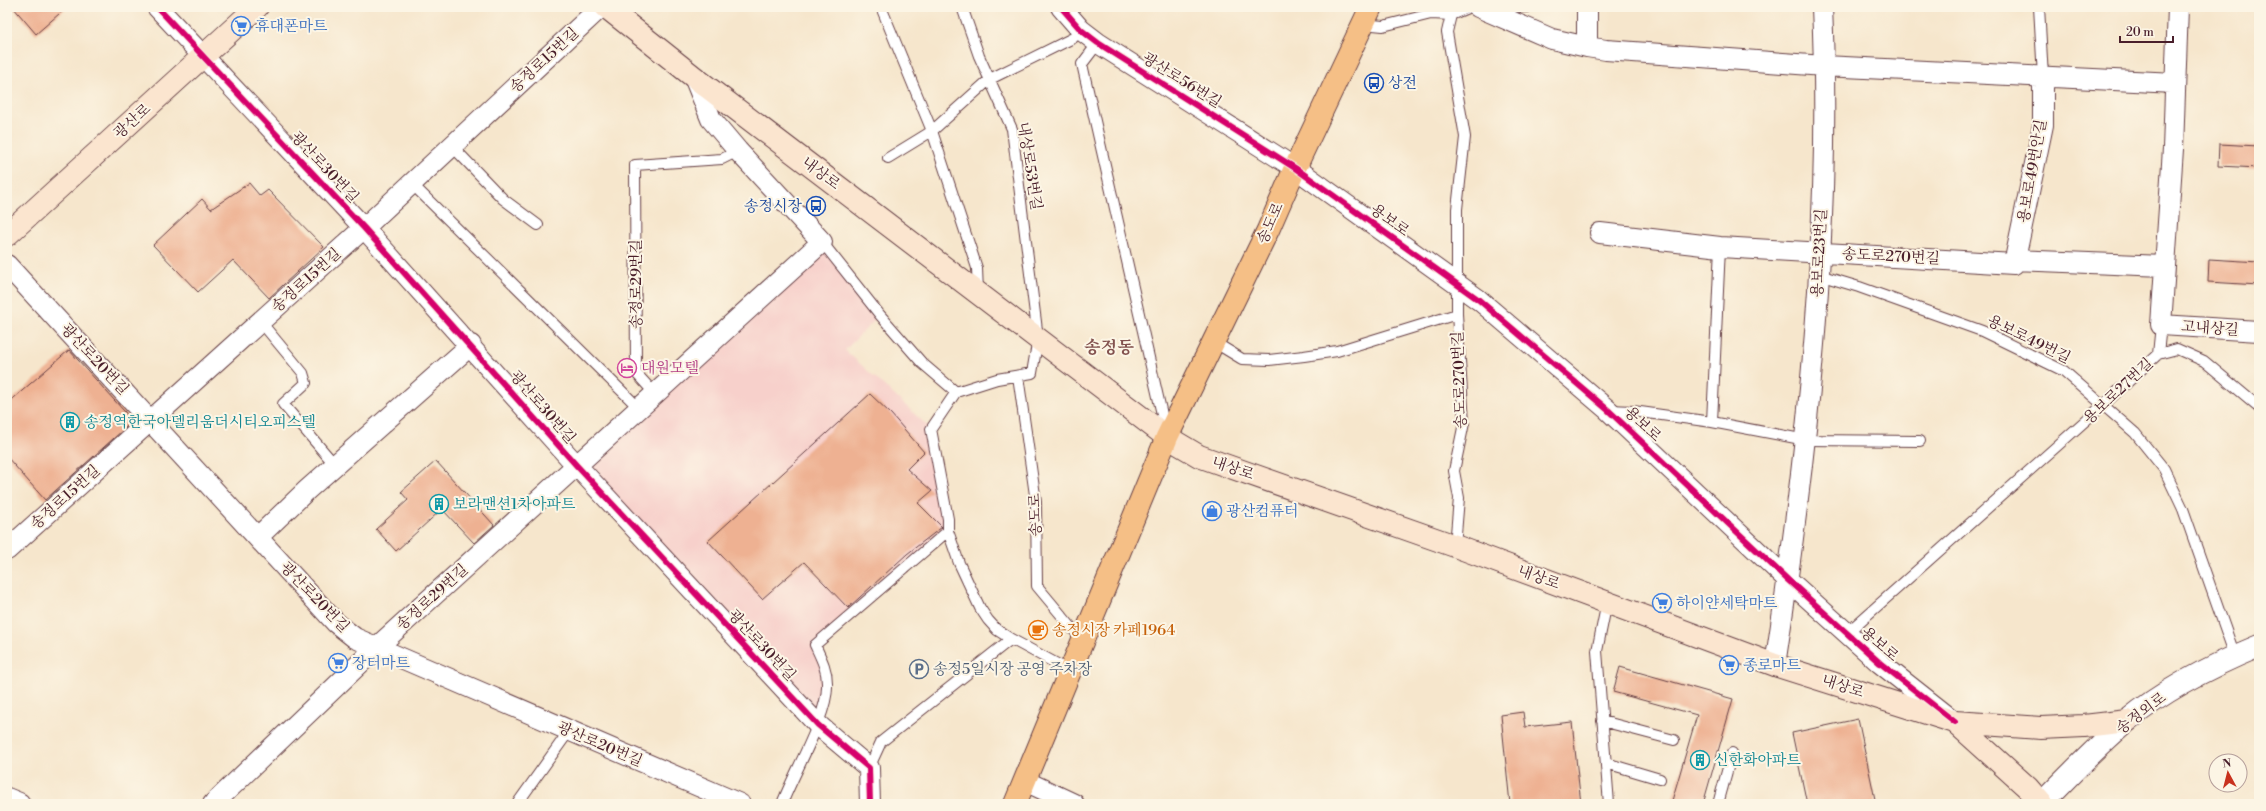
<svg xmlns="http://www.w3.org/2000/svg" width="2266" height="811" viewBox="0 0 2266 811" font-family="'Libre Bodoni','Noto Serif KR',serif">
  <rect width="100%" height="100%" fill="#fcf5e5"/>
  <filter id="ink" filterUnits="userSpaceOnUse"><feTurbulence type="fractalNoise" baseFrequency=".025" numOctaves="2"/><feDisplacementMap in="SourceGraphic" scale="8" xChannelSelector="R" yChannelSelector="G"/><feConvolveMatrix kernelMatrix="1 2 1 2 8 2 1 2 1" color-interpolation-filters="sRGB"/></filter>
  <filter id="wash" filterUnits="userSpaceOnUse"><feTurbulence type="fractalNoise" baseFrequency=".012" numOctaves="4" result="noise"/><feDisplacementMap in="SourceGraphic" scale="16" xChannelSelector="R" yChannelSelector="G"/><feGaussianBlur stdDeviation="0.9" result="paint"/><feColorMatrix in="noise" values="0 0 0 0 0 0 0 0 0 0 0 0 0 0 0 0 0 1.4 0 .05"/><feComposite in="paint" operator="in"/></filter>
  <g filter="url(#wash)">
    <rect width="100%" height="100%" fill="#f6e6cc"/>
    <path fill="#f7d0cb" d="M822,242L880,315L845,350L931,429L948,531L815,645L825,666L818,725L577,466Z"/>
    <g id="blocks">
      <path fill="#eeb192" d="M13,7H67L36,34Z
        M2219,144L2259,146V168L2218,166Z
        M249,183L260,196L268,190L324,247L269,298L233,260L198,292L153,245L202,199L211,209Z
        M2209,259L2259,262V285L2208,282Z
        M69,350L133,421L45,500L7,457V404Z
        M870,394L891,414L924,452L907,469L932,491L918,503L942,527L907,554L848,608L804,562L762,599L708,541Z
        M436,461L494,525L474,543L442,509L396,551L376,529L408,500L401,492Z
        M1620,667L1733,699L1703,804H1671L1697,715L1613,692Z
        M1523,712L1525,727L1572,722L1581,804H1510L1501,715Z
        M1858,719L1876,804H1807L1792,733Z"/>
    </g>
  </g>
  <g filter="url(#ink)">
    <use href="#blocks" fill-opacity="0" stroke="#643d43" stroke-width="1"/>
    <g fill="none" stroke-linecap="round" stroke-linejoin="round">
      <defs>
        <path id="service" d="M881,7L932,131L977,268L978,292
          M1500,7H1527
          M2039,7L2043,77
          M1363,24L1383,26L1431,14L1451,15
          M1098,43L1082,64L1166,432
          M452,146L503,199L538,225
          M888,158L932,131L990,79L1073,38L1081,30
          M412,184L640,409
          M822,242L880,315L922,363L956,392L997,379L1032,373L1038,338L1012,129L979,56L962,7
          M1819,275L1859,287L1982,331L2064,371L2135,433L2164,469L2183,509L2235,656
          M260,321L303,373L306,383L283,404L335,465
          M1214,342L1242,359L1269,360L1304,356L1337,351L1457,314
          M2158,354L2177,349L2204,361L2259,407
          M1018,376L1036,502L1037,586L1082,640
          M956,392L931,429L948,519V531L959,563L980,608L988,620L997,630L1011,639L1070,671
          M656,395L636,373L635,165L722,159L738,151
          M1610,410L1633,411L1712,422L1806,440L1920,441
          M1712,422L1720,247
          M1455,546L1459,498L1454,471L1464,423L1457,314V209L1465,137L1447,32L1451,15L1470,7
          M1607,602L1597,651L1609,804
          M1847,633L2103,405L2158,354L2161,325
          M1602,721L1674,740
          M1606,763L1660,779
          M869,768L881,742L1011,639
          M517,804L569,731
          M782,804C794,772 829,714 827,683C827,669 821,658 815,645L948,531
          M1718,804L1732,753"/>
        <path id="minor" d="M157,7L364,228L577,466L818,725L869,768L870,804
          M1061,7L1081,30L1098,43L1295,168L1479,300L1608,410L1788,580L1880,663L1951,719
          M1478,7L1552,39L1587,47
          M1587,7V47L1606,50L1824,66L2175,83
          M2178,7L2173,149L2161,325L2259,331
          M1600,233L1720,247L2014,264L2043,125V77
          M2015,260L2164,266
          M7,265L336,623L355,638L740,804
          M259,536L307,490L471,345
          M7,550L364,228L601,7
          M1775,665C1808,449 1832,225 1822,7
          M1025,781L1074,804
          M213,804L376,648L822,242L738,151L711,119L694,77"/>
        <path id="tertiary" d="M7,799L19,804
          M2041,804C2069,776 2096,747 2127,721C2165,689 2213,665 2259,646"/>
        <path id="secondary" d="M606,7L694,77L1167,437L1199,456L1455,546L1775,665L1955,722L2028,788L2042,804
          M7,235L257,7
          M1955,722L2041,728L2084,726L2127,721"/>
        <path id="primary" d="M1015,804L1167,437L1268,230L1295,168L1371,7"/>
      </defs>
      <use href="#service" stroke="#643d43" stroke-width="12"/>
      <use href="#minor" stroke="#643d43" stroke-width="22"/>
      <use href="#tertiary" stroke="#643d43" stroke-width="24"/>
      <use href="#secondary" stroke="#643d43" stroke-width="24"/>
      <use href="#primary" stroke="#643d43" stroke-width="24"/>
      <use href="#service" stroke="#fff" stroke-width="10"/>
      <use href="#minor" stroke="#fff" stroke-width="20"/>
      <use href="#tertiary" stroke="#fff" stroke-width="22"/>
      <use href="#secondary" stroke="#fbe5cf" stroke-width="22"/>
      <use href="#primary" stroke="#f5bf86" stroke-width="22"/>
      <defs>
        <path id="cycleway" d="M157,7L364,228L577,466L818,725L869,768L870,804
          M1061,7L1081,30L1098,43L1295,168L1479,300L1608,410L1788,580L1880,663L1955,722"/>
      </defs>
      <use href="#cycleway" stroke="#fcf5e5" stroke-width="8"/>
      <use href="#cycleway" stroke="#d6006c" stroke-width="6"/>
    </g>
  </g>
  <defs>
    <symbol id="supermarket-ring" viewBox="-11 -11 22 22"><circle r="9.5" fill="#fcf5e5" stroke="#3f7fe0" stroke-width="1.5"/><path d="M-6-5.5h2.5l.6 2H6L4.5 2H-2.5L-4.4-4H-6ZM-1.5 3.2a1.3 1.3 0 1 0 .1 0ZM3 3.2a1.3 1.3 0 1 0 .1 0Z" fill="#3f7fe0"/></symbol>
    <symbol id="bus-ring" viewBox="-11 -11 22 22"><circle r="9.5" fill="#fcf5e5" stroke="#1a4fb4" stroke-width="1.5"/><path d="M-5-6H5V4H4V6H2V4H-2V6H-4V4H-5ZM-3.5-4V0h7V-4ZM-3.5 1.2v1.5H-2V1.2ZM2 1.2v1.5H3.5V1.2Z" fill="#1a4fb4"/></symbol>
    <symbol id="hotel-ring" viewBox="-11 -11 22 22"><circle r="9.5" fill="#fcf5e5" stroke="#d1479c" stroke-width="1.5"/><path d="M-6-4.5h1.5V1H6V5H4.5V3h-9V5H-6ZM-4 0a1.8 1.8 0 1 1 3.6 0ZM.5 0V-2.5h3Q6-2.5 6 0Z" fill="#d1479c"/></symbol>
    <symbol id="building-ring" viewBox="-11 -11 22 22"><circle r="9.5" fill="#fcf5e5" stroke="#0f9aa8" stroke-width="1.5"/><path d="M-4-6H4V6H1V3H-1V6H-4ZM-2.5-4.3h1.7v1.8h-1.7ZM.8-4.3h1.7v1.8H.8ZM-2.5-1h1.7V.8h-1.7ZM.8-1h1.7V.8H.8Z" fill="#0f9aa8"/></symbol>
    <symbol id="shop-ring" viewBox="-11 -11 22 22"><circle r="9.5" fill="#fcf5e5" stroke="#3f7fe0" stroke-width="1.5"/><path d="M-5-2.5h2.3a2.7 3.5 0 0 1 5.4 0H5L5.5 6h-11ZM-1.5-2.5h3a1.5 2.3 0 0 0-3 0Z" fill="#3f7fe0"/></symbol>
    <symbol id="cafe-ring" viewBox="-11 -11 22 22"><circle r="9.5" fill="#fcf5e5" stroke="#e8710a" stroke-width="1.5"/><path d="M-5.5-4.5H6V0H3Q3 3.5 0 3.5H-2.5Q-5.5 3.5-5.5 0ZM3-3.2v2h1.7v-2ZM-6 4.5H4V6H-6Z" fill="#e8710a"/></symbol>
    <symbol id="parking-ring" viewBox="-11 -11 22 22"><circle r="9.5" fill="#fcf5e5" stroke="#5c6f8a" stroke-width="1.5"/><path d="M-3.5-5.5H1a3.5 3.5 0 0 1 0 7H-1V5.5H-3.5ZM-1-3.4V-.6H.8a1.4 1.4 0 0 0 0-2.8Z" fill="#5c6f8a"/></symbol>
  </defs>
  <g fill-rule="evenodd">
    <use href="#supermarket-ring" x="230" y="15" width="22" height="22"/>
    <use href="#bus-ring" x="1363" y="72" width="22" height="22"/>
    <use href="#bus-ring" x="805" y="195" width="22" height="22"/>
    <use href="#hotel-ring" x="616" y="357" width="22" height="22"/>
    <use href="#building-ring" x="59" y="411" width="22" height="22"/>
    <use href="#building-ring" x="428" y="493" width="22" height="22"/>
    <use href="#shop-ring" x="1201" y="500" width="22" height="22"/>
    <use href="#supermarket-ring" x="1651" y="592" width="22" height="22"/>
    <use href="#cafe-ring" x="1027" y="619" width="22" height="22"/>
    <use href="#supermarket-ring" x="327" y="652" width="22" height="22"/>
    <use href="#supermarket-ring" x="1718" y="654" width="22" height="22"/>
    <use href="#parking-ring" x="908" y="658" width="22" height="22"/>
    <use href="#building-ring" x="1689" y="749" width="22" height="22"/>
  </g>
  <g text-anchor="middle" stroke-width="4" stroke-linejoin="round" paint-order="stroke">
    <g font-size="15" fill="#366cbe" stroke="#fcf5e5" text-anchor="start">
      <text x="255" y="31">휴대폰마트</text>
      <text x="1226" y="516">광산컴퓨터</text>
      <text x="1676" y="608">하이얀세탁마트</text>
      <text x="352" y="668">장터마트</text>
      <text x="1743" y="670">종로마트</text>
    </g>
    <g font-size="15" fill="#4a1f2b" stroke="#fcf5e5">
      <text transform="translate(544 60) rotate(-43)" y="5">송정로15번길</text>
      <text transform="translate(1182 80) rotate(32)" y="5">광산로56번길</text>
      <text transform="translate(132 121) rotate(-42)" y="5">광산로</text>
      <text transform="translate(1030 166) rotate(81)" y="5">내상로53번길</text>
      <text transform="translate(325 167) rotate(47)" y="5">광산로30번길</text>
      <text transform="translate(2032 171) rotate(-80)" y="5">용보로49번안길</text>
      <text transform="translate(821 173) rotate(37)" y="5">내상로</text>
      <text transform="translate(1390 220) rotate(36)" y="5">용보로</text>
      <text transform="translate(1270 223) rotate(-66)" y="5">송도로</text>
      <text transform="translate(1819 253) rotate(-87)" y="5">용보로23번길</text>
      <text transform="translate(1891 256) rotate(3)" y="5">송도로270번길</text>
      <text transform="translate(306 280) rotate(-42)" y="5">송정로15번길</text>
      <text transform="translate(636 284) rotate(-90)" y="5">송정로29번길</text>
      <text transform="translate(2210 328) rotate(4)" y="5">고내상길</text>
      <text transform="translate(2029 339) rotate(26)" y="5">용보로49번길</text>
      <text transform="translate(95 359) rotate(47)" y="5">광산로20번길</text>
      <text transform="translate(1459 380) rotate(-92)" y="5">송도로270번길</text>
      <text transform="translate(2118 391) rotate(-43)" y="5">용보로27번길</text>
      <text transform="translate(543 407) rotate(49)" y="5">광산로30번길</text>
      <text transform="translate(1643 424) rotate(43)" y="5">용보로</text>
      <text transform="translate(1233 468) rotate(19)" y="5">내상로</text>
      <text transform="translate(65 497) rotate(-42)" y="5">송정로15번길</text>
      <text transform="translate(1035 515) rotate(-92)" y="5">송도로</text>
      <text transform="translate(1539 577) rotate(20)" y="5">내상로</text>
      <text transform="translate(315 597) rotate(46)" y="5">광산로20번길</text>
      <text transform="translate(432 597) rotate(-42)" y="5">송정로29번길</text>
      <text transform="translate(1880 644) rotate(41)" y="5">용보로</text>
      <text transform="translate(762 645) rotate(47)" y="5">광산로30번길</text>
      <text transform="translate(1843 686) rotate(18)" y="5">내상로</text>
      <text transform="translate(2141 713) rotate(-37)" y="5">송정외로</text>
      <text transform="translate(600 744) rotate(23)" y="5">광산로20번길</text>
    </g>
    <g font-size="15" fill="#164399" stroke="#fcf5e5" text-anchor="start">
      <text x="1388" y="88">상전</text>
      <text x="802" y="211" text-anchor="end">송정시장</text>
    </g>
    <g font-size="15" fill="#b23c85" stroke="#fcf5e5" text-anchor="start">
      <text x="641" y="373">대원모텔</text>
    </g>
    <g font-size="15" fill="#0d838f" stroke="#fcf5e5" text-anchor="start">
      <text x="84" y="427">송정역한국아델리움더시티오피스텔</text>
      <text x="453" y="509">보라맨션1차아파트</text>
      <text x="1714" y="765">신한화아파트</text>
    </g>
    <g font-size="15" fill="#c56008" stroke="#fcf5e5" text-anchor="start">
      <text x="1052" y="635">송정시장 카페1964</text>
    </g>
    <g font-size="15" fill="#4e5e75" stroke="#fcf5e5" text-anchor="start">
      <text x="933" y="674">송정5일시장 공영 주차장</text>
    </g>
    <g font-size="17" font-weight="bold" fill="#83524f" stroke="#fcf5e5">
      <text x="1109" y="353">송정동</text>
    </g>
  </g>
  <rect width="2266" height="811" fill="none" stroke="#fcf5e5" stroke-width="24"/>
  <g transform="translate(2228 773) rotate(353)"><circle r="19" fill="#fcf5e5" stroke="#b59f9b"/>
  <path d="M0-3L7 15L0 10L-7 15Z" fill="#c8321e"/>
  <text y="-6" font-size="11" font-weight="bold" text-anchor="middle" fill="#4a1f2b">N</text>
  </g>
  <path d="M2120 36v6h53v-6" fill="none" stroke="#4a1f2b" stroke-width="2"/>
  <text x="2126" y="36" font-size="12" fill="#4a1f2b" stroke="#fcf5e5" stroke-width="3" paint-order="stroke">20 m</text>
</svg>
